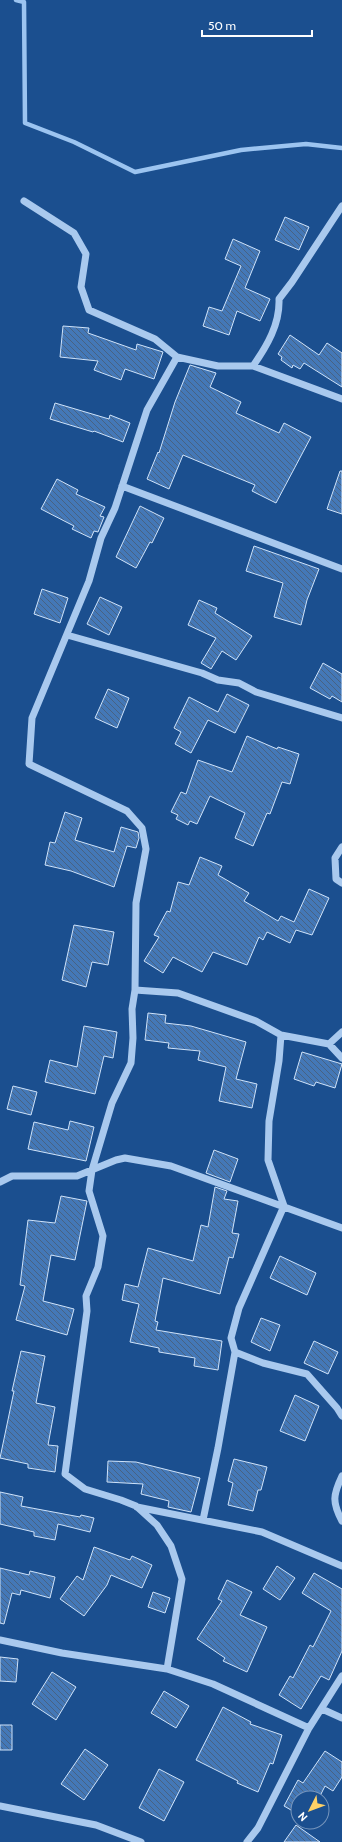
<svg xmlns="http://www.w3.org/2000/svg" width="342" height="1842" viewBox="0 0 342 1842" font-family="Cabin,sans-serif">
  <defs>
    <pattern id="building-back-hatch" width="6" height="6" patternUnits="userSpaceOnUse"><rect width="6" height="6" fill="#4478b7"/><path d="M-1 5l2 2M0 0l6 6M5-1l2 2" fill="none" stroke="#486282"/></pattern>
  </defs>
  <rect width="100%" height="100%" fill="#1b4f8f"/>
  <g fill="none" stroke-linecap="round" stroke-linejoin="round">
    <path stroke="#9cc4f0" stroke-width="4.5" d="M16,0L24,2L25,123L74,142L135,172L241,150L306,144L342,148"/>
  </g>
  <path fill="url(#building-back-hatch)" stroke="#cfe3fa" d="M285,217L309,227L299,250L275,240Z
    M233,239L260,251L245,288L270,299L260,321L237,311L229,335L203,326L209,307L222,311L241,266L225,259Z
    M63,326L89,328L88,333L136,350L137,344L163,352L154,379L125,369L121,380L94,370L98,361L60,357Z
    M290,335L319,355L327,343L342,353V387L304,363L300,369L293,365L292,368L281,360L282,357L278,354Z
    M190,365L216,373L210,387L241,402L236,413L279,433L284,423L311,437L276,503L252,491L255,485L183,455L169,489L147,479L158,452L159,453L175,402Z
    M55,403L109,419L110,415L130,423L123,442L94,431L93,432L50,419Z
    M340,471H342V514L327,509Z
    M57,479L78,490L76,494L105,507L100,516L104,517L98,532L94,531L91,538L72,529L74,526L41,509Z
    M140,506L164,518L152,543L150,542L136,568L116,557Z
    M254,546L319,569L307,600L301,625L274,617L283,583L246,571Z
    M42,589L68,598L60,623L34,614Z
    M100,597L122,607L109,635L87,624Z
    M199,600L217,608L215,613L252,636L236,660L222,651L211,669L201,663L216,638L188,625Z
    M323,663L342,674V702L332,696L330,699L310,688Z
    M108,689L129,698L117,728L95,718Z
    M227,694L249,705L235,733L208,720L191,753L175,744L181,732L174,728L189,697L218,712Z
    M247,736L277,749L278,747L299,754L290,784L282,782L270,814L267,813L253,846L235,838L245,813L210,796L197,824L190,821L188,825L176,819L178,815L171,812L181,792L186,794L198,760L232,772Z
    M65,812L82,818L75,840L114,852L121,827L138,832L139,838L136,848L127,846L114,887L71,871L45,865L50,842L55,843Z
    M200,857L222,866L218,875L249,893L244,901L278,921L281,916L294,922L309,889L329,898L312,935L296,930L290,943L267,932L263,940L259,937L247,965L213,952L202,972L173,957L163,973L144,961L159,937L154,935L167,911L170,912L178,882L189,885Z
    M74,925L114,932L108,965L92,962L86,987L62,980Z
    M148,1013L166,1015L165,1023L191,1026L246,1042L236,1079L257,1084L252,1108L219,1101L226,1067L198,1060L200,1051L168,1048L169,1043L145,1040Z
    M84,1026L117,1032L113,1058L104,1056L95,1094L45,1082L50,1060L77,1067Z
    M302,1052L342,1064L335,1088L316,1082L314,1086L294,1079Z
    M13,1086L37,1092L31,1115L7,1109Z
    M70,1121L94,1127L86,1161L28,1149L34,1122L68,1130Z
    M214,1150L238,1159L230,1182L206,1173Z
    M215,1187L227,1191L224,1199L238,1201L232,1233L239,1234L233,1258L229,1257L220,1294L163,1278L155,1321L158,1322L156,1330L222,1341L218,1370L194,1366L195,1358L159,1352V1348L130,1342L139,1304L122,1300L125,1284L138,1287L148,1248L193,1261L201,1225L208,1227Z
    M61,1196L87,1201L75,1260L51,1255L43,1301L74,1309L67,1335L16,1320L25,1286L20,1285L28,1220L55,1223Z
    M280,1256L316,1273L307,1295L270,1278Z
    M261,1318L280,1325L270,1351L251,1342Z
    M314,1341L338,1352L328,1374L304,1363Z
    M21,1351L45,1356L36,1403L55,1407L48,1445L58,1446L55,1472L28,1468V1464L0,1458L14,1391H12Z
    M295,1395L319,1406L305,1441L280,1431Z
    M234,1459L267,1467L261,1490H258L253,1511L228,1505L233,1483L228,1481Z
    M108,1461L136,1462L200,1478L191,1512L168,1507L169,1501L141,1494L143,1484L107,1482Z
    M0,1492L23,1497L21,1506L80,1517L81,1515L94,1518L90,1532L58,1524L55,1540L34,1536V1532L0,1524Z
    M94,1547L130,1560L132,1556L152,1565L142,1588L111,1575L107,1585L84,1616L60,1599L77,1576L83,1580Z
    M277,1566L295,1578L280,1600L263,1589Z
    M0,1568L29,1575L30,1571L55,1577L50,1598L21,1590L20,1595L12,1593L4,1624L0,1623Z
    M314,1573L342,1589V1651L329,1680L321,1676L301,1709L279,1695L290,1676L293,1678L310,1645L313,1647L331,1611L302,1593Z
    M227,1580L252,1592L240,1615L267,1627L247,1672L223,1661L225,1658L197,1639L222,1601L218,1599Z
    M153,1592L170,1598L165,1613L148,1607Z
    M0,1657L18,1659L16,1682L0,1681Z
    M52,1672L76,1687L56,1720L32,1704Z
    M164,1691L189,1706L176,1728L151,1713Z
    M223,1707L251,1722L250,1724L282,1735L273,1764L270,1763L258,1792L237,1783L238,1781L196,1760Z
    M0,1725H12V1750H0Z
    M85,1749L108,1765L84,1800L61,1784Z
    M325,1751L342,1762V1777L333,1791L325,1786L319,1798H298V1814L284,1806L298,1780L303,1783Z
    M159,1769L184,1782L164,1821L139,1808Z
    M296,1825L320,1842H284Z"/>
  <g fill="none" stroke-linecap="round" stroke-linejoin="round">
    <path stroke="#a9c9ee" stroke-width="7" d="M24,201L74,233L86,254L81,287L89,310L155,339L177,357
      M253,366L342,399
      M122,486L342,569
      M67,635L202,673L218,680L239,683L256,692L342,718
      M342,847L335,858L336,879L342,883
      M135,990L178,993L256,1021L281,1035L279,1061L269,1121L268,1160L284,1206L239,1308L231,1338L235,1352L263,1363L307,1374L337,1408L342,1416
      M281,1035L329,1044L342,1032
      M329,1044L342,1058
      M0,1182L12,1176H77L116,1160L125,1158L171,1166L342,1228
      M342,1476C333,1495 332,1502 342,1521
      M137,1507L262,1532L342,1566
      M203,1520L218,1448L235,1352
      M0,1640L62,1653L167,1669L213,1684L309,1728L342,1676
      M167,1669L182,1579L171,1546L157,1525L136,1506L121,1500L85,1489L65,1474L87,1311L86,1296L98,1267L103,1236L89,1191L92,1170L112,1103L131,1063L133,1038L132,1009L135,990L136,903L146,849L142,828L127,811L29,764L32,718L89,581L101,538L115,508L147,410L177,357L218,366H253C267,346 280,324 279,299L292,282L342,206
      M322,1709L342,1718
      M0,1806L96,1825L141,1842
      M247,1842L258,1828L309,1728"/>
  </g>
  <g transform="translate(310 1810) rotate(228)"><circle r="19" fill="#1b4f8f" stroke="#7695bc"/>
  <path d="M0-3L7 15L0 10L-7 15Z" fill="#ffd166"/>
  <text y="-6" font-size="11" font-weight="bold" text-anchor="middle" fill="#ffffff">N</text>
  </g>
  <path d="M202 30v6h110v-6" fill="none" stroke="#ffffff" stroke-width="2"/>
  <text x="208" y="30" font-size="12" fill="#ffffff" stroke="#1b4f8f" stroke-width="3" paint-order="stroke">50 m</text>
</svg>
